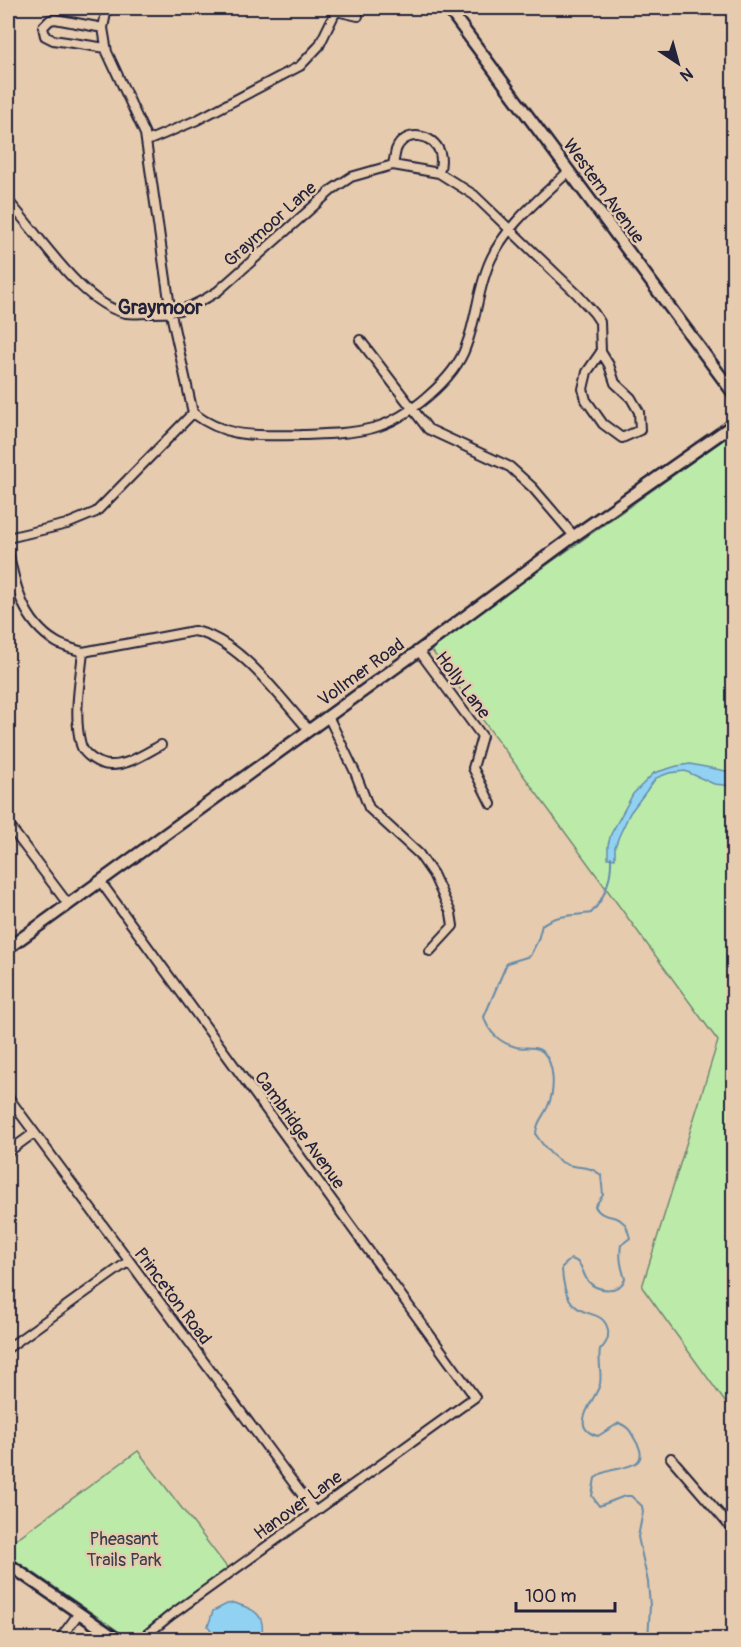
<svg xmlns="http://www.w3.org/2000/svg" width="741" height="1647" viewBox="0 0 741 1647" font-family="Pangolin,sans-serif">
  <rect width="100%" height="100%" fill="#e7cbae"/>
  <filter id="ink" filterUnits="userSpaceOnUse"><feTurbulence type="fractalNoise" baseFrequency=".0167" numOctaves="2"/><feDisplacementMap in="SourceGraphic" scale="12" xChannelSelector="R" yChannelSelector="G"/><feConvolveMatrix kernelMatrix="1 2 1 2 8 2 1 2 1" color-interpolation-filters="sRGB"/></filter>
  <g filter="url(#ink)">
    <path fill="#bceba9" stroke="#6f8672" stroke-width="1.5" d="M733,433V1413L642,1287L718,1041L430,648Z
      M138,1451L229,1570L134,1638L127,1637L8,1555V1545Z"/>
    <path fill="#91d2f3" stroke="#658ca9" stroke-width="1.5" d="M690,764L731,772L733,773V786L714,784L685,771L669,773L656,778L630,813L619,836L615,847V859L608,858V845L611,834L633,794L654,773L677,766Z
      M234,1603C251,1608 265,1613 262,1633L256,1639H217L208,1626L213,1611L227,1604Z"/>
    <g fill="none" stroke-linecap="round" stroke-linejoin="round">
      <path stroke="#658ca9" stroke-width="2" d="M611,857C612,876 605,899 591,913C575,916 556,914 542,925L538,940L530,956L507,963L484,1017C488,1032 500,1043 516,1047C525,1049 535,1045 543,1052C555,1064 555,1091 548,1106C544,1116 536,1122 536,1135C545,1148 557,1164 573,1166C584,1168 592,1167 601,1175L603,1195L595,1206C600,1217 610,1215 619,1219L626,1225L630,1238L621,1245C619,1258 621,1266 625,1279C620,1293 597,1292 588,1281C581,1273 584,1262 571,1259L562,1267C562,1280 565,1297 575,1306C586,1317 604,1311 608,1330C609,1339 606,1344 600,1350C598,1362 602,1373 600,1384C597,1398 566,1428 598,1436L619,1423C632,1429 630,1432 637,1443C652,1470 617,1466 603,1473C602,1473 596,1478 595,1478L592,1496L599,1506L625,1496H631L642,1506L643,1512L638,1537L648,1582L650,1606L648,1640"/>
      <defs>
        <path id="street" d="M103,28L107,52L145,134L171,314L193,413
          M106,48L53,40L45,36L43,27L50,20L55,19L103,28L107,8
          M147,141L197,120L300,66L319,46L336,11L358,16
          M393,165L439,173L474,195L577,294L594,313L600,322L601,352L587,372L583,389L586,400L603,424L622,438L640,430L639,412L631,398L615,383L609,365L601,352
          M8,201C38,233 82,305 126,313C133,314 142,313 149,313C178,314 193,307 218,291L333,189L351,177L393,165C394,160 395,154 396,150C404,129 434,133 440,153C442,160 441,166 439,173
          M360,340L428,429L510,467L533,488L574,536
          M8,538L67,524L96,512L193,413C229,440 259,435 301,435C326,434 349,434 373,428C407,419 455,379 466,346C477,318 478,286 491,259C507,224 542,197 569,171
          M8,550C15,586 23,622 56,642C64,647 74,649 83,652C80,682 73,716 81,745C84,755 99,765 110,765C127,766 146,753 161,745
          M419,651L482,736L473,768L491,804
          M83,652L194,631C239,639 279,697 309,730
          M328,716L355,772L369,808L419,854L433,874L451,913L453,926L430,951
          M8,824L68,904
          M100,881L475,1397L171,1615L140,1640
          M8,1097L315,1512
          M8,1152L34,1133
          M8,1348L129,1261
          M671,1458L734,1531
          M59,1640L79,1613"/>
        <path id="secondary" d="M448,8L734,394
          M8,948L413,655L574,536L734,424
          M8,1564L118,1640"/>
      </defs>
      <use href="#street" stroke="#22223b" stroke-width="12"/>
      <use href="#secondary" stroke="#22223b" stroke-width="15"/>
      <use href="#street" stroke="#e7cbae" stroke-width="8"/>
      <use href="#secondary" stroke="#e7cbae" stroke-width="10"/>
    </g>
  </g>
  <g text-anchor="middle" stroke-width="5" stroke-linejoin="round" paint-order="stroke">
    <g font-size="18" fill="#22223b" stroke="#e7cbae">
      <text transform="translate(604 191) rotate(54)" y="6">Western Avenue</text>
      <text transform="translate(270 224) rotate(-42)" y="6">Graymoor Lane</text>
      <text transform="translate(361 672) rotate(-36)" y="6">Vollmer Road</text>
      <text transform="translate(463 685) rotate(53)" y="6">Holly Lane</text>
      <text transform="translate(300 1130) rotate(54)" y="6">Cambridge Avenue</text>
      <text transform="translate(173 1296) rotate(53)" y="6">Princeton Road</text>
      <text transform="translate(298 1505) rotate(-36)" y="6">Hanover Lane</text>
    </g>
    <g font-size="18" fill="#39404c" stroke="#e7cbae">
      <text x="124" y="1545">Pheasant<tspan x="124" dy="21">Trails Park</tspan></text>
    </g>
    <g font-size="20" font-weight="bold" fill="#22223b" stroke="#e7cbae">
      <text x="160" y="314">Graymoor</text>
    </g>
  </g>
  <rect width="741" height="1647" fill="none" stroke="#e7cbae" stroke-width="30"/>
  <rect x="15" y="15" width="711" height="1617" fill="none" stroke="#22223b" stroke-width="2" filter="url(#ink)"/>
  <g transform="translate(678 63) rotate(144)" stroke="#e7cbae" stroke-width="4.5" paint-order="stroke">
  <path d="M0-4.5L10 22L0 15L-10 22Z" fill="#22223b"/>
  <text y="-9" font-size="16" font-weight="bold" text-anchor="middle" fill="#22223b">N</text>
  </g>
  <path d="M516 1602v9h99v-9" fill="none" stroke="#22223b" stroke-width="3"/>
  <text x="525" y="1602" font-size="18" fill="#22223b" stroke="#e7cbae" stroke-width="4.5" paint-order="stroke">100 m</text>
</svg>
